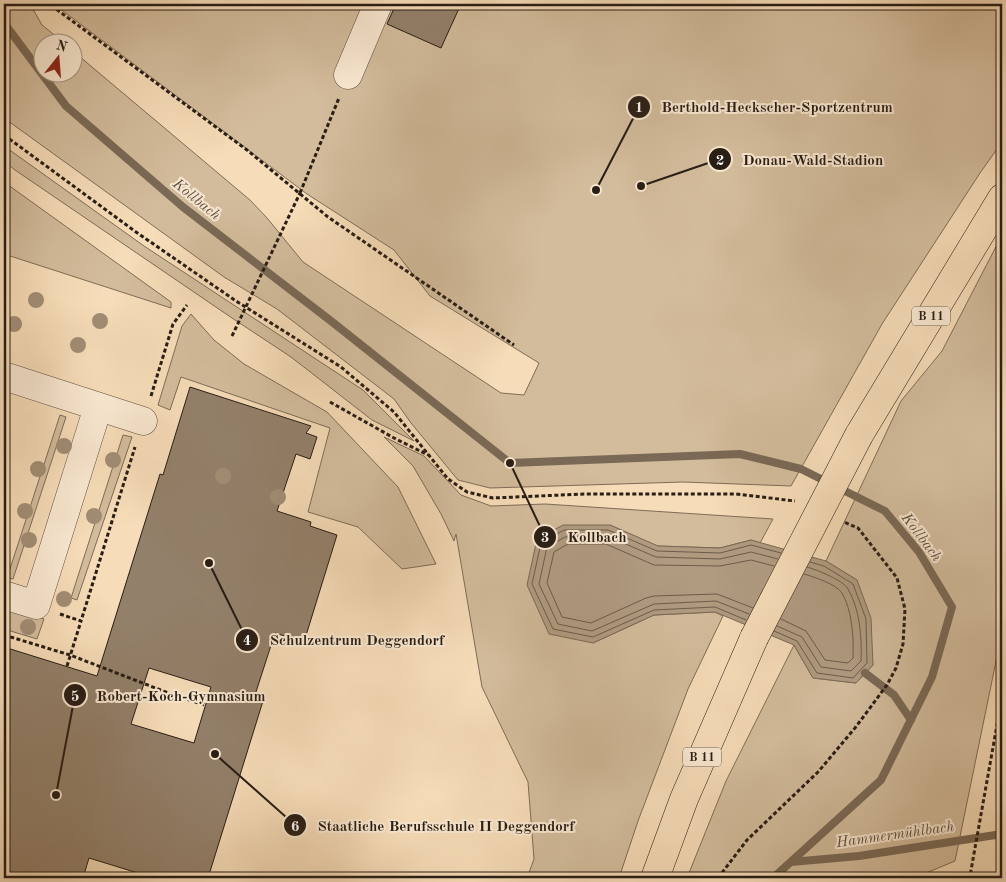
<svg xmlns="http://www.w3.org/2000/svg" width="1006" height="882" viewBox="0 0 1006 882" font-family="'Old Standard TT',serif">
  <rect width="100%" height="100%" fill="#f6dcb8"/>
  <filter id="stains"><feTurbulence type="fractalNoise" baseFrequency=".004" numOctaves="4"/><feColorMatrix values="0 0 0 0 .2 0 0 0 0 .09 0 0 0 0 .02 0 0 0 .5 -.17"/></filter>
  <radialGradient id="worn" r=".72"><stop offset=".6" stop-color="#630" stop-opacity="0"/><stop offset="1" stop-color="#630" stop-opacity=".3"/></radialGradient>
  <path fill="#d3bc9c" stroke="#7e6c58" d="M4,4H30L42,25L63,42H42V72H72L73,51L250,200L267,218L303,262L501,393L524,395L539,363L430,296L394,250L307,194L59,8L57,4H1002V142L980,173L882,324L791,486L683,482L490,488L458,480L411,423L394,399L277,309L224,277L4,118Z
    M4,146L144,246L363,390L414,441L372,420L291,357L232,318L15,170L4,161Z
    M4,182L171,302V308L4,254Z
    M1002,235V632L955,861L914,878H687L726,781L794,645L813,678L856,683L873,665L857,580L826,561L901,401L942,351Z
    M191,314L214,340L244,364L327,412L398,487L436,564L402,569L358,527L308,512L330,428L181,377L170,410L158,405L182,326Z
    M60,415L66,417L13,579L7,578Z
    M123,435L132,437L77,600L71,598Z
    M384,437L424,456L461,495L491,506L545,504L773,519L760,543L751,540L720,548L657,546L610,525L593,643L654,615L715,612L723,616L688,689L638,821L619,878H527L534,859L528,782L482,687L456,534L454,541L441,514L413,466Z
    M4,607L44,619L37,639L4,629Z"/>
  <path fill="#b09b81" stroke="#7a6956" d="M563,525H610L658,546L720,548L751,540L826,561L857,580L871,618L873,665L856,683L813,678L794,645L715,612L654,615L593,643L549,634L527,585L537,539Z"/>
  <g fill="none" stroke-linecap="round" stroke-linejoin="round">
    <path stroke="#6c5c4b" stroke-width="1" d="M753,608L717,594L654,596L646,598L591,623L562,617L547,583L554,552L568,544H606L654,565L720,566L751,560L774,566
      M749,614L716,601L654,604L592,631L558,624L539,584L547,547L565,537L607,536L656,557L720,559L751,552L778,559
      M781,619L806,631L825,660L848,663L853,658C854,640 852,609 842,593C836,584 814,577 804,574
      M746,620L715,607L654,610L593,637L553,629L532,584L541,543L564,530H608L657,551L720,553L751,545L781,553
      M777,626L802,637L821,667L851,671L861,661C862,638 860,609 848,589C843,580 817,570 807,567
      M774,631L797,641L817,673L853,678L867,663L866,619L853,584L824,566L810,562"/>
    <path stroke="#7a6956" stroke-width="8" d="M4,23L66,106L183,207L331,321L510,463L740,454L801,469L885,511L919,552L952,607L932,677L881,780L773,878
      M865,673L894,695L911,720
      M791,862L859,856L1002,834"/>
  </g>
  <path fill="#93806a" stroke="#281d15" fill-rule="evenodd" d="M396,4H461L441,48L387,24Z
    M190,387L311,426L306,433L317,437L310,459L296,454L277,511L311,522L310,526L337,535L304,642L275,633L254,698L263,701L208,878H154L89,858L83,878H4V712L10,691L4,689V647L97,676L160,474L163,475ZM149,668L211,687L194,743L131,724Z"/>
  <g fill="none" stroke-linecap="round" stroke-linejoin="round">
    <defs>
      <path id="minor" d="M348,75L378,4
        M4,376L143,421
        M4,595L36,605L98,407"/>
      <path id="highway" d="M859,435L1002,198
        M655,878L684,799L754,638"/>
    </defs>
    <use href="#minor" stroke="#5c4d3e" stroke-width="29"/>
    <use href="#highway" stroke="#281d15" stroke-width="29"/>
    <path stroke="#281d15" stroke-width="3" stroke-dasharray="4 2.5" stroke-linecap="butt" d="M53,4L56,9L247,150L328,217L514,345
      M4,135L136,232L236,301L341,367L394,412L448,479L467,492L493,498L584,494H736L795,501
      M300,193L339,98
      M151,396L173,324L187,305
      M330,402L394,438L428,455
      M60,614L81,621L135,447
      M4,635L70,655L171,694L205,705
      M67,666L81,621
      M718,878L747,840L818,772L855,728L887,685L896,668L903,644L905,609L897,578L858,528L844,522
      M953,878L970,876L1002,697"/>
    <use href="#minor" stroke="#f9e8d1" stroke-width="28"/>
    <use href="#highway" stroke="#f6dcb8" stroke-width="28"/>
    <defs>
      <path id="highway-bridge" d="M754,638L859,435"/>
    </defs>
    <use href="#highway-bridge" stroke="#281d15" stroke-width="29" stroke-linecap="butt"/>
    <path stroke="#281d15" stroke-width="3" stroke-dasharray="4 2.5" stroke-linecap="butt" d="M232,336L300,193"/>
    <use href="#highway-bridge" stroke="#f6dcb8" stroke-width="28"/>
  </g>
  <g fill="#a18d75">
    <circle cx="36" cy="300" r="8"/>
    <circle cx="100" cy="321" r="8"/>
    <circle cx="14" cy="324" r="8"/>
    <circle cx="78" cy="345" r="8"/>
    <circle cx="64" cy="446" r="8"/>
    <circle cx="113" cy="460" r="8"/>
    <circle cx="38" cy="469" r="8"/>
    <circle cx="223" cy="476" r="8"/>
    <circle cx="278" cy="497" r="8"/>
    <circle cx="25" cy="511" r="8"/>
    <circle cx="94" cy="516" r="8"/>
    <circle cx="29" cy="540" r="8"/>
    <circle cx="64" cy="599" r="8"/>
    <circle cx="28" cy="627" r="8"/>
  </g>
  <g text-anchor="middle" stroke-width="4" stroke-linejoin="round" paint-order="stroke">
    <g fill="#f9e8d1" stroke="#675a4d" stroke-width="1">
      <rect x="912" y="306.5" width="38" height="19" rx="4"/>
      <rect x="683" y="747.5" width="38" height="19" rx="4"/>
    </g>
    <g font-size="12" font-weight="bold" fill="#281d15">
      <text x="931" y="320">B 11</text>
      <text x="702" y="761">B 11</text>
    </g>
    <g font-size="15" font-style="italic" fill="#5e4f40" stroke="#f9e8d1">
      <text transform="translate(197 199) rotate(39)" y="5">Kollbach</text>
      <text transform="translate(922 537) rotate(53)" y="5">Kollbach</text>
      <text transform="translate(895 834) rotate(-8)" y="5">Hammermühlbach</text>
    </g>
  </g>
  <path fill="none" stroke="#281d15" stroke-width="2" d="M596 190L639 107M641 186L720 159M510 463L545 537M209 563L247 640M56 795L75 695M215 754L295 825"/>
  <g fill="#281d15" stroke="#f9e8d1" stroke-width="2">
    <circle cx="596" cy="190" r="5"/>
    <circle cx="641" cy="186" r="5"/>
    <circle cx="510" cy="463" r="5"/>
    <circle cx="209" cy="563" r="5"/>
    <circle cx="56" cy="795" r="5"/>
    <circle cx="215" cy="754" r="5"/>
    <circle cx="639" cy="107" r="12"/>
    <circle cx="720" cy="159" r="12"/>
    <circle cx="545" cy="537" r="12"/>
    <circle cx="247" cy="640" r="12"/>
    <circle cx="75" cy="695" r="12"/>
    <circle cx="295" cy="825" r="12"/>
  </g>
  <g font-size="15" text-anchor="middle" font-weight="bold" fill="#fff">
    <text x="639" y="112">1</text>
    <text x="720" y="165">2</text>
    <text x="545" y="542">3</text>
    <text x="247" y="645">4</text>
    <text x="75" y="701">5</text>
    <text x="295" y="831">6</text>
  </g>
  <g font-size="15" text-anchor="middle" font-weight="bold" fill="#281d15" stroke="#f9e8d1" stroke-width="4" stroke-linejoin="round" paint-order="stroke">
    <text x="777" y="112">Berthold-Heckscher-Sportzentrum</text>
    <text x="813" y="165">Donau-Wald-Stadion</text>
    <text x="597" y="542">Kollbach</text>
    <text x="357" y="645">Schulzentrum Deggendorf</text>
    <text x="181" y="701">Robert-Koch-Gymnasium</text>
    <text x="446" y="831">Staatliche Berufsschule II Deggendorf</text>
  </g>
  <rect width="1006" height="882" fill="none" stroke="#f6dcb8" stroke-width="20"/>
  <rect x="5" y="5" width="996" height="872" fill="none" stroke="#281d15" stroke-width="2.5"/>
  <rect x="10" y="10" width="986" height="862" fill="none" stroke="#281d15"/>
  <g transform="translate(58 58) rotate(17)"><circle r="24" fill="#f9e8d1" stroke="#a59786"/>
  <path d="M0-4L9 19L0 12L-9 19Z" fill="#8f2418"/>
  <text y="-8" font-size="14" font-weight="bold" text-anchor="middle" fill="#281d15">N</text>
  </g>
  <rect width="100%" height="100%" filter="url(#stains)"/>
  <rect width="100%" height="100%" fill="url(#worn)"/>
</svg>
